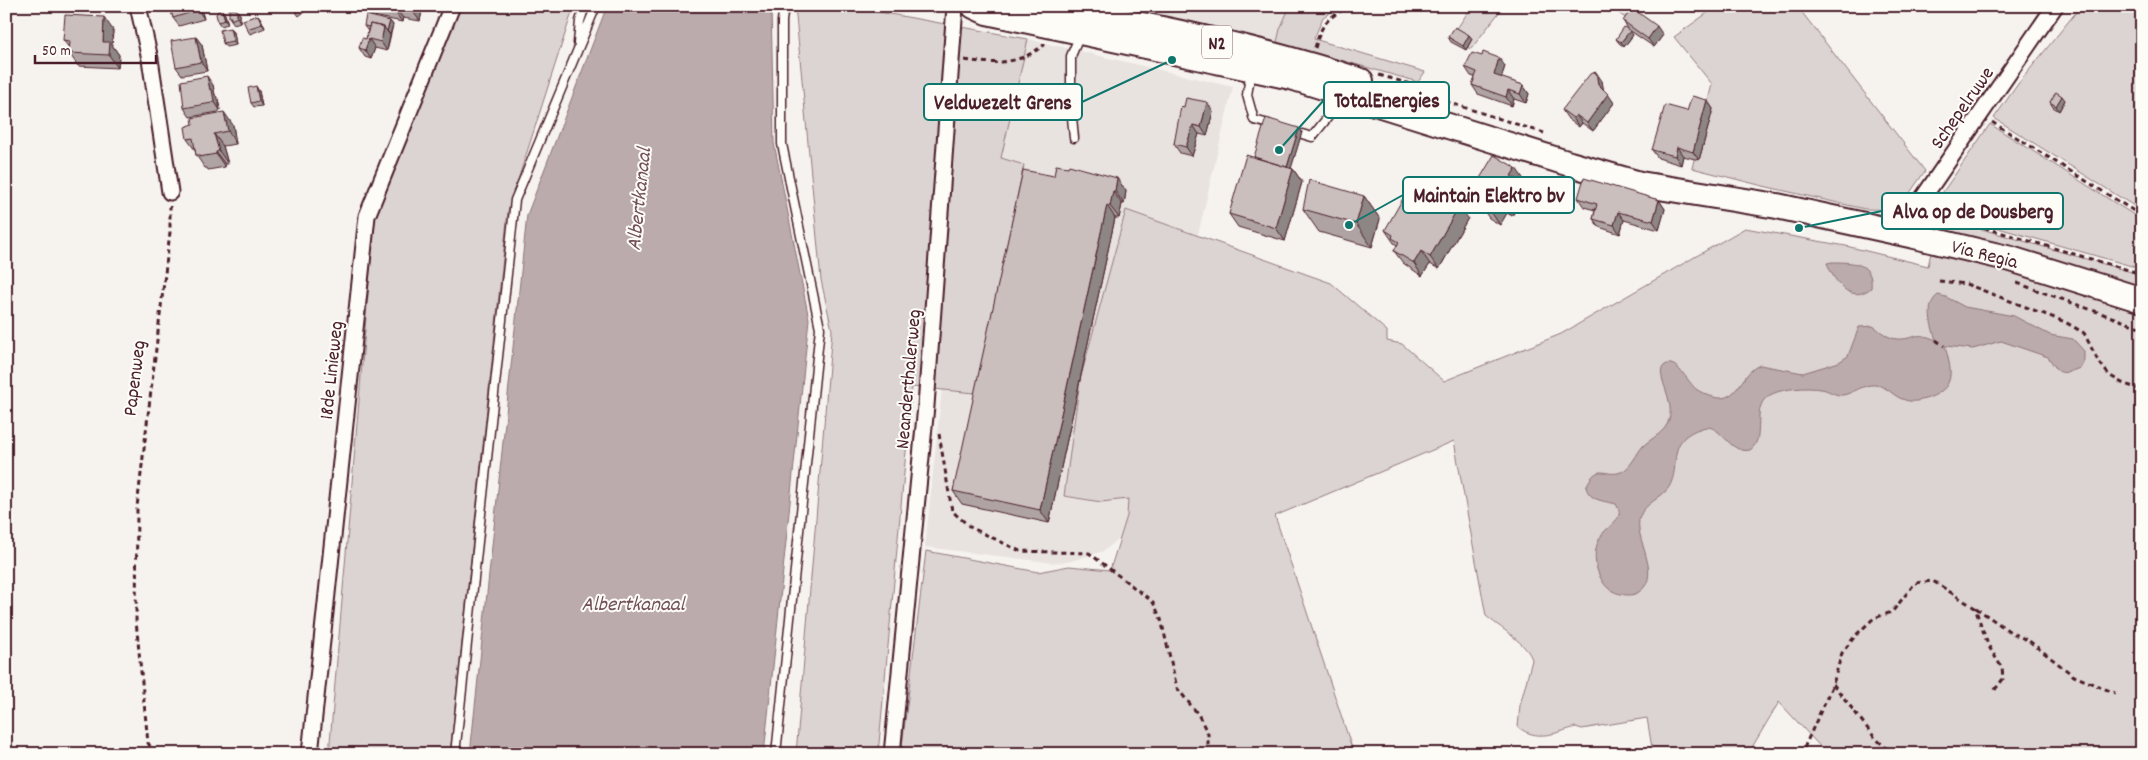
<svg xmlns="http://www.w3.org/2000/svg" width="2148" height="760" viewBox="0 0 2148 760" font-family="Dekko,sans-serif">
  <rect width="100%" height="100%" fill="#f6f3ef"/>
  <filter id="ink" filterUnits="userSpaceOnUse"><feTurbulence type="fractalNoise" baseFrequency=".02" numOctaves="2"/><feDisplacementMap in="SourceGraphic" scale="10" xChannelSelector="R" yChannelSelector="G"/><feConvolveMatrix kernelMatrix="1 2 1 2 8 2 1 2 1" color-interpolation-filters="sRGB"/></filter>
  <g filter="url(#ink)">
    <path fill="#e9e3e0" d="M1123,6H1290L1280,29L1277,42Z
      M1028,39L1233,87L1198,235L1126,210L1064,497L1101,502L1128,499L1127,516L1121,537L1104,551L1068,562L1054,563L925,547L942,388L974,393L1024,165L1001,158Z"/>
    <path fill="#dcd4d2" stroke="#937a7e" d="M456,6H574L508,211L450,754H329L374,223L388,171Z
      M795,6H846L1028,39L1001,158L1024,165L975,393L912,387L878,754H796L832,330L821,280Z
      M1290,6H1341L1323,17L1314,39L1425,72L1418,82L1277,42L1280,29Z
      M1472,6H1504L1471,49L1450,39Z
      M1608,6H1642L1644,8L1633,23Z
      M1717,6H1797L1925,171L1898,210L1865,209L1763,186L1692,168L1712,84L1674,37Z
      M2081,6H2142V211L1994,118L2018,84Z
      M1990,124L2142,220V269L1977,222L1958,217L1938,218V199Z
      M1126,210L1331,283L1387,331V341L1402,344L1444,381L1561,334L1745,228L1846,246L1928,266L1933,244L2142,310V754H1827L1779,702L1748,754H1653L1647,718L1582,729L1576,727C1555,733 1537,742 1518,727L1520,705L1532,660C1529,645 1498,626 1486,616L1454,441L1275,516L1354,754H901L926,551L1038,572L1069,566L1110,570L1127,516L1128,499L1101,502L1064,496L1080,380Z
      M1949,223L1971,226L2142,275V292L1940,231L1935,224Z"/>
    <path fill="#bbabac" stroke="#8e7378" d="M607,6H771L774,143L809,319L764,754H470L527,215Z
      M1832,262C1852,262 1874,262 1871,288C1850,305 1834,281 1827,263Z
      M1938,295L1946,297L1965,307L2014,316L2050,335L2073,339L2084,351V360L2080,368C2058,376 2060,374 2048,357L2001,341L1973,349L1945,346C1951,369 1957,386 1931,397C1923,400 1913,403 1905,400C1893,397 1888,386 1875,385C1863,384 1854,393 1843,395C1835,396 1829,390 1821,389C1807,387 1785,388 1772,394C1748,404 1768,438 1750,450C1728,455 1721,421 1702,428C1664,440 1682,465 1669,487C1662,498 1645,503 1640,516C1632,537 1664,575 1639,592C1634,595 1628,596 1621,594C1614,593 1606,588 1603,582C1593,567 1592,546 1604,532C1609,527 1617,521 1619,515C1620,511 1618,508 1616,504C1605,501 1589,501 1586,487C1598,461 1605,478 1621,472C1631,468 1636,454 1643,446C1649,440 1658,436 1664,429C1683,406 1651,374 1665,365C1676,358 1688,382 1696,389C1700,392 1707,395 1713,397C1739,404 1740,372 1760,365L1803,373L1839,362L1848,356L1859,327L1873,326C1881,331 1887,338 1897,339C1916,340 1913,330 1936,340C1932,327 1924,305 1938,295Z"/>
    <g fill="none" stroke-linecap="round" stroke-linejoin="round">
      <defs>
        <path id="service" d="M578,43L580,21L585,6
          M1251,71L1247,95L1254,120L1269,124
          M1302,134L1312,137L1328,117L1335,94
          M1074,138L1071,107V56L1080,35
          M455,754L515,200L596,6
          M776,754L820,328L782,144V21L784,6"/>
        <path id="minor" d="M138,6L150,59L170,192
          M1910,235L1920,202L2055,6
          M310,754L367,216L452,6
          M892,754L926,406L955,6"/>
        <path id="primary" d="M974,6L987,12L1291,77L1570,164L1640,184L1777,206L1910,235L2011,259L2142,300
          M1042,6C1149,25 1258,47 1361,81"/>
      </defs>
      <use href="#service" stroke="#4a1f2b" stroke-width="11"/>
      <use href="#minor" stroke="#4a1f2b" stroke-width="19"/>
      <use href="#primary" stroke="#4a1f2b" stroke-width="28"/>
      <path stroke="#4a1f2b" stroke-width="3" stroke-dasharray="5 4" stroke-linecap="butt" d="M925,6L939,9
        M1315,48C1322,22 1327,19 1349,6
        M965,60C995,65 1021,64 1045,44
        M1379,75L1410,84L1420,91L1438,99L1544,133
        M1992,122L2142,216
        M1940,221L1972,224L2142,274
        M1939,281L1966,284L2065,322L2084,333L2097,359L2109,375L2122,383L2142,390
        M2017,283L2142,328
        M1936,340L1944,346
        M939,434L952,511L970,527L1020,551L1089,553L1153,602L1161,619L1177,688L1198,714L1208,734V754
        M1976,608L2012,633L2029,641L2074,676L2115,693
        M1833,684L1875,738L1893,754
        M1804,748L1833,684L1842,653L1855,636L1874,618L1892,612L1915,583L1933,581L1975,608L1988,645L2002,668L2003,679L1994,691
        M155,754L148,743L136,621L137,507L170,232V206"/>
      <use href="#service" stroke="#fdfcf7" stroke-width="8"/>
      <use href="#minor" stroke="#fdfcf7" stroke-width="15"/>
      <use href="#primary" stroke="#fdfcf7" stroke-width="24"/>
    </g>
    <path fill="#afa4a3" stroke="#4a1f2b" d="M165,6H200L204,19L179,26L173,18L171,11H168Z
      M291,6H312L299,16Z
      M363,6H423L420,21L403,18L402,22L369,15Z
      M222,10L225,14L228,24L221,26L218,22Z
      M240,14V22L234,24L229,17Z
      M258,15L261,19L265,28L250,34L247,29Z
      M390,21L393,25L387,51L375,48L371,59L365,57L359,48L366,39L368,30H367L364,26Z
      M1623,21L1663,35L1654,47L1629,30Z
      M230,28L234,32L236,45L226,47L223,43Z
      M113,30L112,45L119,55L118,68L78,66L69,53L70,49L63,40Z
      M1469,35L1472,39L1466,50L1451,42L1448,37Z
      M1633,35L1624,47L1619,43L1616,39Z
      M196,37L202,45L207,71L182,75L176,67Z
      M1505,66L1501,78L1523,85L1529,94L1526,103L1514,99L1512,106L1478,94L1472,85L1475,77L1471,76L1465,67Z
      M1602,81L1603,89L1614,103L1593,131L1582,123L1579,127L1568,119L1562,110Z
      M213,85L215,95L218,99L220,110L218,112L190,117L184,108Z
      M259,91L262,106L254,107L251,103Z
      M1707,100L1713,109L1699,160L1683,156L1681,165L1658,158L1652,150L1687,111Z
      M2065,100L2059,111L2053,107L2050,102Z
      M1184,107L1213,111L1207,136L1199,134L1192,156L1180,153L1174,144Z
      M233,125L236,144L223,146L228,164H225V167L208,170L207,168H205L196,155L195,150L187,139Z
      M1302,132L1291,168L1293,169L1302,182L1285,241L1238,227L1229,214L1254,157Z
      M1054,176L1126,191L1124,204H1122L1119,218H1115L1049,523L962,504L953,491Z
      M1525,181L1522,186L1526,192L1512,216L1507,213L1500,225L1489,218L1480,205L1482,202L1473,190Z
      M1364,196L1380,219L1372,247L1319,232L1303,209Z
      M1578,198L1659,200L1665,209L1659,230L1624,220L1620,234L1599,227L1593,219L1595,210L1584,207Z
      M1468,218L1439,269L1430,264L1422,276L1403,263L1394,251L1397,245L1394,243L1385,230Z"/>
    <path fill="#8e8685" stroke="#4a1f2b" d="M197,6H200L204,19L198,10Z
      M394,6L403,18L402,22L393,9Z
      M411,6H423L420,21L411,9Z
      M222,10L225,14L228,24L225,20Z
      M237,10L240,14V22L237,17Z
      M258,15L261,19L265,28L262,24Z
      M104,17L113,30L112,45L119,55L118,68L109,55L103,42Z
      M390,21L393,25L390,35L387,31Z
      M1657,26L1663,35L1654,47L1648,39Z
      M384,27L390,35L387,51L381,42Z
      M230,28L234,32L236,45L233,41Z
      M1630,31L1633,35L1624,47L1621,42Z
      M1469,35L1472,39L1466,50L1463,46Z
      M196,37L202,45L207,71L201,62Z
      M369,39L375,48L371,59L365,50Z
      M1499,58L1505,66L1500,83L1494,75Z
      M1596,72L1602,81L1604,92L1598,84Z
      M207,76L213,85L215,95L218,99L220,110L214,101L210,90Z
      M1523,85L1529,94L1526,103L1520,94Z
      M256,86L259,91L262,106L259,101Z
      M1508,90L1514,99L1512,106L1506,97Z
      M1608,94L1614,103L1593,131L1587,123Z
      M2062,96L2065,100L2059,111L2056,106Z
      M1707,100L1713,109L1699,160L1693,152Z
      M1207,102L1213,111L1207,136L1201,127Z
      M224,112L233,125L236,144L228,131Z
      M1576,115L1582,123L1579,127L1573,118Z
      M1193,125L1199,134L1192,156L1186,147Z
      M1299,128L1302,132L1289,175L1286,171Z
      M214,134L223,146L228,164L219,151Z
      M1677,147L1683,156L1681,165L1675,156Z
      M216,152L225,164V167L216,154Z
      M1516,168L1525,181L1522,186L1526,192L1512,216L1504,204L1511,176Z
      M1293,169L1302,182L1285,241L1276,228Z
      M1117,178L1126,191L1124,204L1115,191Z
      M1113,191L1122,204L1119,218L1110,206Z
      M1364,196L1380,219L1372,247L1356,224Z
      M1498,200L1507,213L1500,225L1491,212Z
      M1659,200L1665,209L1659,230L1653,221Z
      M1107,205L1115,218L1049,523L1040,510Z
      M1459,206L1468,218L1439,269L1430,257Z
      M1618,212L1624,220L1620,234L1614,225Z
      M1421,251L1430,264L1422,276L1414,263Z"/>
    <path fill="#cbbfbe" stroke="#4a1f2b" d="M170,6H197L198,10L173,18Z
      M291,6H303L296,12Z
      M378,6H394L393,9Z
      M397,6H411V9Z
      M1632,8L1657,26L1648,39L1623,21Z
      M229,9L237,10V17L231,20V17H229Z
      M222,10L225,20L218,22L216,14L218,11Z
      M65,15L104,17L103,42H110L109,55L69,53L70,41L63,40Z
      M258,15L262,24L247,29L243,20Z
      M366,15L390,21L387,31L384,27L370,24L369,27L364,26Z
      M370,24L384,27L381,42L369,39L365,50L359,48L362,38L366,39Z
      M1455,27L1469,35L1463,46L1448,37Z
      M1624,27L1630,31L1621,42L1616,39Z
      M230,28L233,41L223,43L220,30Z
      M196,37L201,62L176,67L171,41Z
      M1483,52L1499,58L1494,75L1523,85L1520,94L1508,90L1506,97L1472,85L1477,72L1465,67L1472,53L1482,56Z
      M1596,72L1598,84L1608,94L1587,123L1576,115L1573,118L1562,110L1590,74Z
      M207,76L210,90H212L214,101L212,103L184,108L181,81Z
      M256,86L259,101L251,103L248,88Z
      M2056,92L2062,96L2056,106L2050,102Z
      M1692,96L1707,100L1693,152L1677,147L1675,156L1652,150L1665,105L1687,111Z
      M1186,98L1207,102L1201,127L1193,125L1186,147L1174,144L1181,106L1184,107Z
      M224,112L228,131L214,134L219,151L216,152V154L199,157V155H196L193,138L187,139L185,127L193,124L192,118Z
      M1266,118L1299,128L1287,167L1254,157Z
      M1246,155L1293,169L1276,228L1229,214Z
      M1494,155L1516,168L1511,176L1518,180L1504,204L1498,200L1491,212L1480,205L1484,197L1473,190Z
      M1056,165L1068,167L1069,165L1117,178L1115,191H1113L1110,206L1107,205L1040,510L953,491L1023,170L1054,176Z
      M1584,178L1659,200L1653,221L1618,212L1614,225L1593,219L1597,204L1578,198Z
      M1414,179L1459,206L1430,257L1421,251L1414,263L1394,251L1399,242L1392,238L1393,235L1385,230Z
      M1309,180L1364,196L1356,224L1303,209Z"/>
  </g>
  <g text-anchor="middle" stroke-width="4" stroke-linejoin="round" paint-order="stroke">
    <rect fill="#fdfcf7" stroke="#806168" stroke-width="1" x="1202" y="25.5" width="30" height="33" rx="4"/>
    <g font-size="19" font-weight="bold" fill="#4a1f2b">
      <text x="1217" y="49">N2</text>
    </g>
    <g font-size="20" fill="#4a1f2b" stroke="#fdfcf7">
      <text transform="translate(1961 107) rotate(-55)" y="7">Schepelruwe</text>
      <text transform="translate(1985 253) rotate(14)" y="7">Via Regia</text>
      <text transform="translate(330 370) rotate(-84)" y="7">18de Linieweg</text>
      <text transform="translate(133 378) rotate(-83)" y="7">Papenweg</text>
      <text transform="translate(907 379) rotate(-85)" y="7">Neanderthalerweg</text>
    </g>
    <g font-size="21" font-style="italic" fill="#725058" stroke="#fdfcf7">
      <text transform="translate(638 199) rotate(-84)" y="7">Albertkanaal</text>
      <text x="633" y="610">Albertkanaal</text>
    </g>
  </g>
  <path fill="none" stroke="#0f766e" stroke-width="2" d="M1279 150L1324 100M1172 60L1082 102M1349 225L1403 195M1799 228L1882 211"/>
  <g fill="#0f766e" stroke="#fdfcf7" stroke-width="2">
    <circle cx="1279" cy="150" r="5"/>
    <circle cx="1172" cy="60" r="5"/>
    <circle cx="1349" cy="225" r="5"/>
    <circle cx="1799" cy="228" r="5"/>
  </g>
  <g fill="#fdfcf7" stroke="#0f766e" stroke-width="2">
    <rect x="1324" y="82" width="125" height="36" rx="5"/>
    <rect x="924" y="84" width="158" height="36" rx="5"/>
    <rect x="1403" y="177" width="171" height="36" rx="5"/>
    <rect x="1882" y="193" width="181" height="36" rx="5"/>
  </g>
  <g font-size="21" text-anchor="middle" font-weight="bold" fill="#4a1f2b">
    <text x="1387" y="107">TotalEnergies</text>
    <text x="1003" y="109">Veldwezelt Grens</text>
    <text x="1489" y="202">Maintain Elektro bv</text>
    <text x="1973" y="218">Alva op de Dousberg</text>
  </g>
  <rect width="2148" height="760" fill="none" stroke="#fdfcf7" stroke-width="25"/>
  <rect x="12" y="12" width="2123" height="735" fill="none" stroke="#4a1f2b" stroke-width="2" filter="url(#ink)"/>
  <path d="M35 55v8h121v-8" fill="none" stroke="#4a1f2b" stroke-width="2.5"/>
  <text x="42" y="55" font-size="15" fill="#4a1f2b" stroke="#fdfcf7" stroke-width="4" paint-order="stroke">50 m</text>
</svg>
